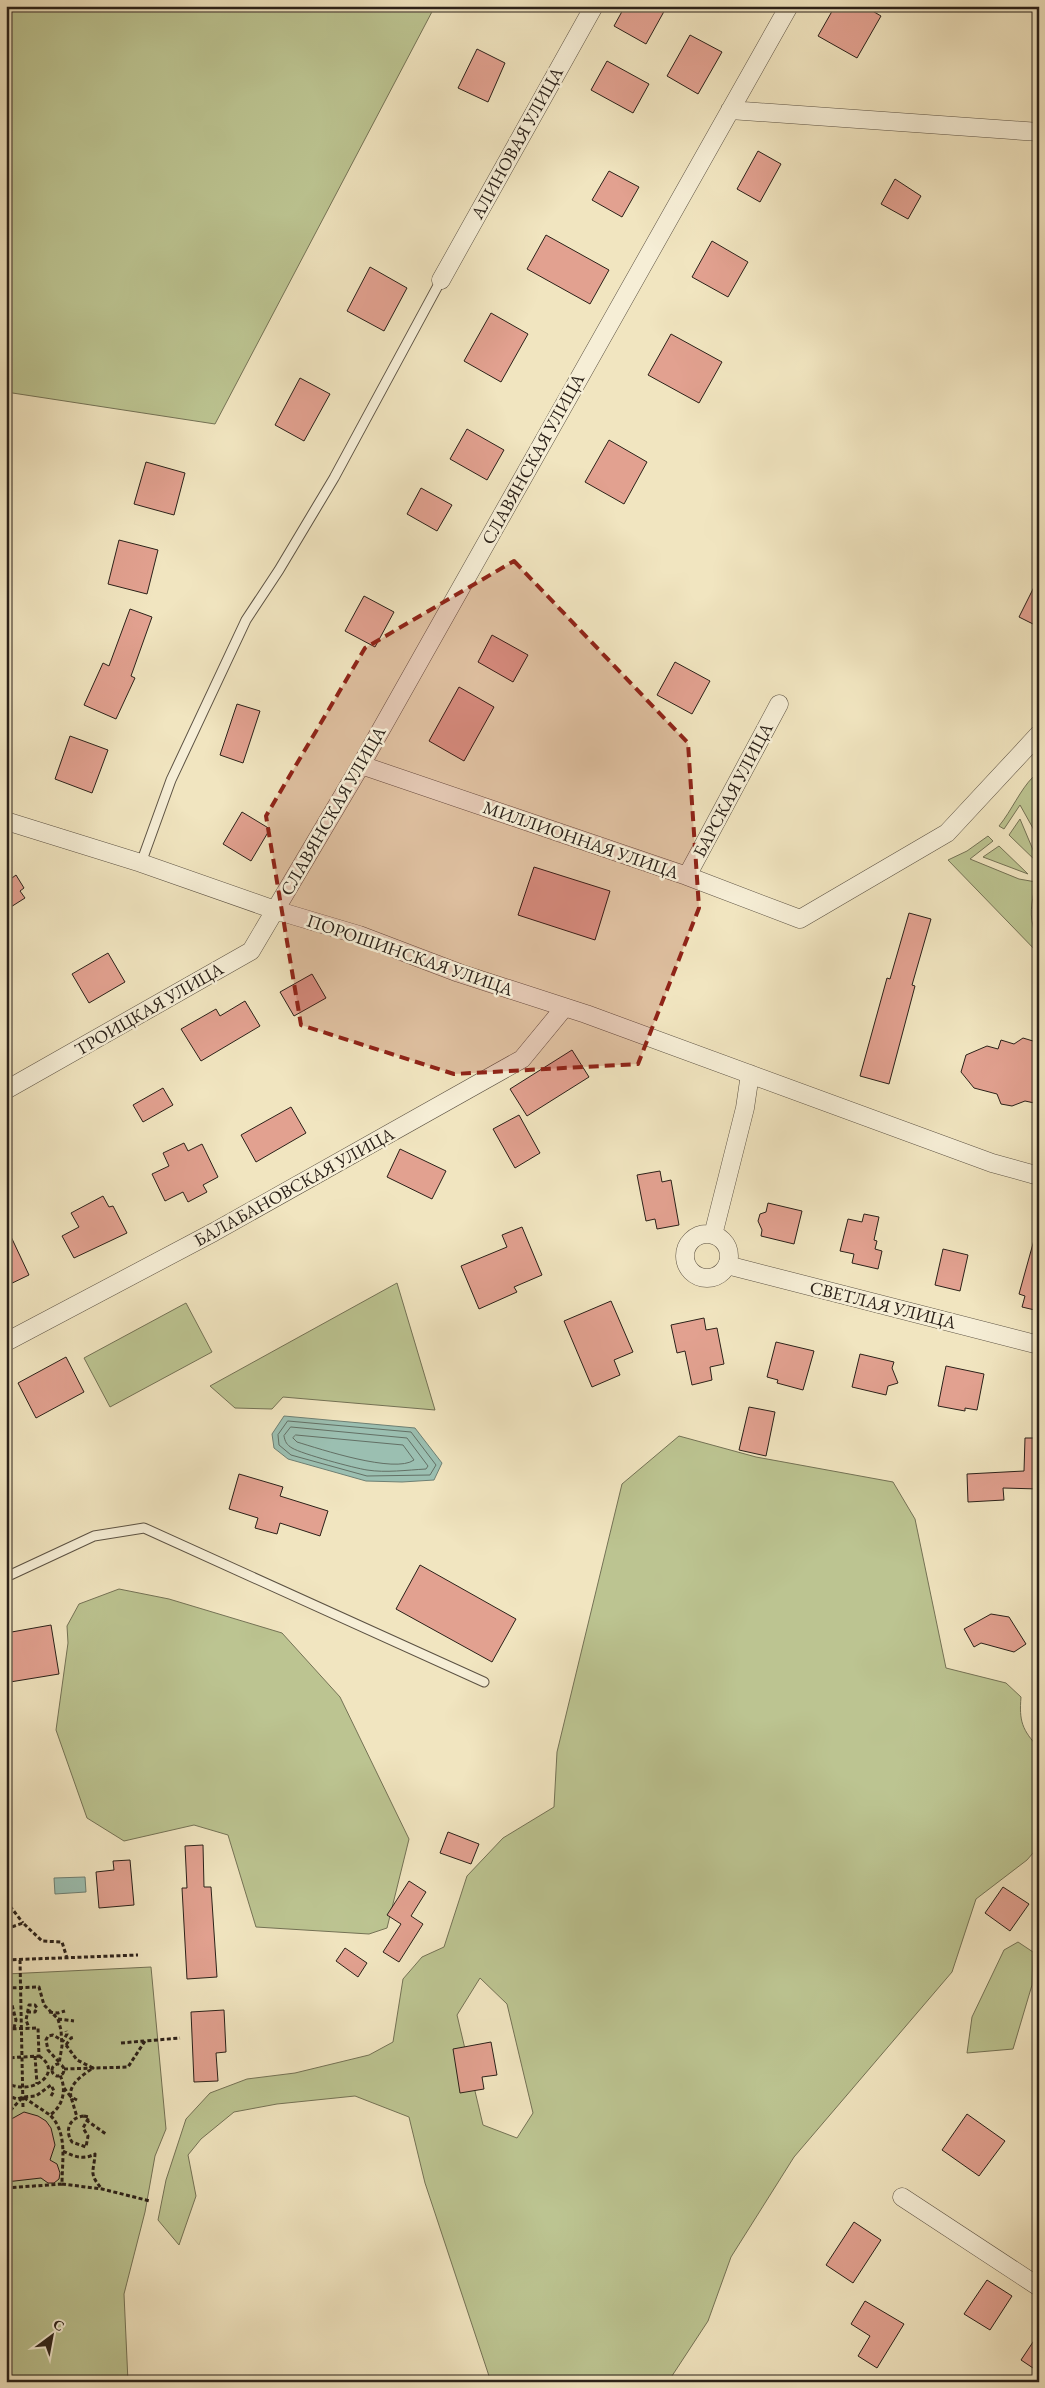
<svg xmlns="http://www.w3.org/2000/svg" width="1045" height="2388" viewBox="0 0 1045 2388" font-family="'EB Garamond',serif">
  <rect width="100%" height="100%" fill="#f1e5c0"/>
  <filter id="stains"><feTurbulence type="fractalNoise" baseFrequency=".004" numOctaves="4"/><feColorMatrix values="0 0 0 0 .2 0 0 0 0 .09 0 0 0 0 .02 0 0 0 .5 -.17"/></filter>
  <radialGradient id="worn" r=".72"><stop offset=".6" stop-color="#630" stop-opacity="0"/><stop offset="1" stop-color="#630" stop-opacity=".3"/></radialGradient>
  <path fill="#bcc491" stroke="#747255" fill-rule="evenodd" d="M6,6H435L215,424L6,392Z
    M1033,777L1039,783V842L1034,830L1020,805L1004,829L999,826C1012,810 1020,790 1033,777Z
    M1020,819L1039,864L1009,835Z
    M988,836L993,841L970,859L1019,879L1036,882C1033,897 1029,911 1033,926C1035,937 1039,944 1039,954L948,860L967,851Z
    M999,846L1028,874L983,857Z
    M397,1283L435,1410L283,1397L272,1409L235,1408L210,1386Z
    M186,1303L212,1352L110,1407L84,1358Z
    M679,1436L756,1457L893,1482L915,1519L946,1668L1006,1683L1021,1697C1019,1721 1022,1730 1039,1748V1846L1027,1860L976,1899L952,1972L794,2157L731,2257L708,2321L668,2382H491L425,2183L409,2117L355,2096L277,2104L234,2112L201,2139L188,2155L196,2196L179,2245L158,2220L166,2180L186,2119L210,2093L247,2079L295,2073L369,2055L393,2042L403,1979L422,1957L444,1947L467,1876L503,1838L554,1807L557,1752L622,1484ZM480,1978L507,2004L533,2113L517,2138L483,2125L457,2015Z
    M119,1589L169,1599L282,1633L340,1697L409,1839L387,1928L369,1934L256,1927L228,1835L194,1825L124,1841L87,1818L56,1730L68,1643L67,1626L79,1604Z
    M1018,1942L1033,1952L1032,1985L1013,2049L967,2053L972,2017L1004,1950Z
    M151,1967L166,2129L155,2156L145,2212L124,2294L128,2382H6V1974Z"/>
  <path fill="#9bbfb1" stroke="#6e8074" d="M284,1416L415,1428L442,1463L434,1480L402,1482L366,1481L288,1459L274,1448L272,1434Z
    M85,1877L86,1892L55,1894L54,1878Z"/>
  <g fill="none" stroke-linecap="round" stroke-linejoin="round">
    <path stroke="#637065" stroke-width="1" d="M288,1421L411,1432L436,1465L430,1475L367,1476L291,1455L279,1445L278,1435Z
      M291,1427L407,1438L428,1466L426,1469C407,1470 386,1473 367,1470C354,1468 302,1454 292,1448C287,1445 285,1442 284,1436Z
      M296,1435L403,1445L414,1460C395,1474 320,1449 297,1442L293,1438Z"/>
  </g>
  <path fill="#e2a190" stroke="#2b2119" d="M625,6H667L646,44L614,26Z
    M835,6H864L881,16L857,58L818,36Z
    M690,35L722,52L698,94L667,76Z
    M477,49L505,63L488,102L458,88Z
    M607,61L649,84L633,113L591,90Z
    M758,151L781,164L760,202L737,189Z
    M609,171L639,187L622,217L592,200Z
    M895,179L921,196L908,219L881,204Z
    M546,235L609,270L590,304L527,269Z
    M712,241L748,262L728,297L692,277Z
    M370,267L407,288L384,331L347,311Z
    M491,313L528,334L501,382L464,361Z
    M671,334L722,362L699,403L648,375Z
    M300,378L330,394L304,441L275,425Z
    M467,429L504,450L487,480L450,459Z
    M609,440L647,462L624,504L585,482Z
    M146,462L185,473L174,515L134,504Z
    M421,488L452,505L437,531L407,514Z
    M119,540L158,550L147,594L108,584Z
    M1039,577V627L1019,617Z
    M364,596L394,612L375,647L345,631Z
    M130,609L152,617L131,676L135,678L116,719L84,705L103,663L109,666Z
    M492,635L528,655L513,682L478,662Z
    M675,662L710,681L692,714L657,695Z
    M459,687L494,707L464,761L429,741Z
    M237,704L260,711L243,763L220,755Z
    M70,736L108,750L92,793L55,779Z
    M242,812L270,829L251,861L223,844Z
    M534,867L610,891L595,940L518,915Z
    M6,868L12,878L16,875L24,888L20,891L25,898L6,910Z
    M909,913L931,919L912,985L915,986L889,1084L860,1076L887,978L890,979Z
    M108,953L125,982L89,1003L72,974Z
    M312,974L326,998L294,1016L280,992Z
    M245,1001L260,1026L201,1061L181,1029L216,1009L220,1016Z
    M1023,1038L1033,1041L1039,1046V1104L1025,1101L1012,1106L1001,1104L997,1094L974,1088L961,1072L966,1055L987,1046L998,1049L1001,1040L1014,1044Z
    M572,1050L589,1077L527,1116L510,1089Z
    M163,1088L173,1105L143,1122L133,1105Z
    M291,1107L306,1133L256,1162L241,1135Z
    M519,1115L540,1153L515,1168L493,1129Z
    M184,1143L188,1151L202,1144L218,1177L203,1185L207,1192L188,1202L183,1192L165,1201L152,1174L169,1166L163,1153Z
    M400,1149L446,1171L432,1199L387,1177Z
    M660,1171L662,1182L671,1180L679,1225L657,1229L655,1219L646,1221L637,1175Z
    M103,1196L109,1207L113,1206L127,1233L74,1258L62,1236L79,1227L71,1213Z
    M768,1203L802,1211L794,1244L761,1236L762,1230L758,1221L760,1214L766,1212Z
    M864,1214L879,1217L874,1240L877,1241L875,1249L882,1251L878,1269L852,1263L854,1254L840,1251L848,1219L862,1222Z
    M6,1226L29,1275L6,1286Z
    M522,1227L542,1275L514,1287L517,1292L479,1309L461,1266L507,1247L502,1235Z
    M1034,1240L1039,1241V1311L1022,1307L1025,1296L1019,1294Z
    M943,1249L968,1255L960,1291L935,1285Z
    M611,1301L633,1352L614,1360L620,1375L592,1387L564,1321Z
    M704,1318L706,1330L717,1328L724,1364L710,1367L712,1380L692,1385L685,1351L677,1353L671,1325Z
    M776,1342L814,1351L803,1390L777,1383L778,1380L767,1377Z
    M860,1354L894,1362L892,1368L898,1383L888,1386L886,1395L852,1387Z
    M66,1357L84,1392L36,1418L18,1383Z
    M946,1366L984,1374L977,1410L965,1408V1411L938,1406Z
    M749,1407L775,1412L766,1456L739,1450Z
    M1025,1438H1039V1489L1003,1488L1004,1500L968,1502L967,1474L1024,1471Z
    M239,1474L283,1487L280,1496L328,1511L320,1536L280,1523L277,1534L255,1528L258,1518L229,1509Z
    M420,1565L516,1619L492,1662L396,1609Z
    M991,1614L1009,1617L1026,1644L1014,1652L981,1643L974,1647L964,1629Z
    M51,1625L59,1674L10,1682L6,1660V1633Z
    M448,1832L479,1844L471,1864L440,1853Z
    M203,1845L204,1887H211L217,1977L187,1979L182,1888H187L185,1846Z
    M130,1860L134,1905L99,1908L96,1872L114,1870L113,1861Z
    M409,1881L426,1892L411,1916L423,1924L399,1962L383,1952L401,1924L387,1915Z
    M1003,1887L1029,1904L1010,1931L985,1913Z
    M345,1948L367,1963L358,1977L336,1961Z
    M224,2010L226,2052L216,2053L218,2081L194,2082L191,2012Z
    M491,2042L497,2075L482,2077L484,2089L460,2093L453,2049Z
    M24,2112L38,2116L46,2121L51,2128L55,2145L50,2160L57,2164L60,2173L59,2179L54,2183H48L41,2178L6,2182V2122Z
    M967,2114L1005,2141L979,2176L942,2150Z
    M854,2222L881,2240L853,2283L826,2265Z
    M987,2280L1012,2296L990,2330L964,2314Z
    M865,2301L904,2324L877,2368L858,2356L870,2336L851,2324Z
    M1039,2333V2372L1021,2360Z"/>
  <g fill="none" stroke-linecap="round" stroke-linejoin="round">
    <defs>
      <path id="lane" d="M141,863L171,780L246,620L279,570L334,478L441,280
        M6,1577L94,1536L144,1528L484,1682"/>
      <path id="street" d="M730,110L1039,132
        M441,280L594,6
        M361,765L687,876L800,919L947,833L1039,734
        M6,821L141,863L275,910L359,935L459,973L586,1014L992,1163L1039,1176
        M687,876L779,704
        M6,1090L251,951L361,765L789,6
        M685 1256a22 22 0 1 1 44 0a22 22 0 1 1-44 0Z
        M713,1235L745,1108L750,1074
        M727,1265L1039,1345
        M6,1342L214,1232L522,1059L564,1008
        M902,2197L1039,2287"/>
    </defs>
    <use href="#lane" stroke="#5c5243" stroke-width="11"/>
    <use href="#street" stroke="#5c5243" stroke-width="19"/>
    <path stroke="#2b2119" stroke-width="3" stroke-dasharray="4 2.5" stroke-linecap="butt" d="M6,1901L23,1923
      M6,1929L23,1923L42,1941L62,1942L67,1958
      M6,1960L138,1955
      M20,1960L23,2108
      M6,1988L39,1987L44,2005L58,2019L61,2030L62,2046L59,2064
      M6,2006L12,2005L16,2020L14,2028
      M27,2012H35L37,2008L35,2005H29L26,2020L29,2028
      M49,2012L58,2013L65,2011
      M6,2013L10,2015L14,2013
      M58,2019L74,2021
      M6,2029L38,2028L39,2056L6,2058
      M121,2043L144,2041
      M66,2045L77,2060L93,2068C83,2075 68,2084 71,2097L77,2100
      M66,2045L71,2038L75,2037
      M35,2056L37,2084
      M10,2057V2085
      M59,2062L48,2050L46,2040L48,2036L53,2035L63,2041L67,2034L66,2031
      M52 2070a6 6 0 1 1 12 0a6 6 0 1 1-12 0Z
      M64,2069L128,2067L145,2041L180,2038
      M6,2082C29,2098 66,2073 39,2056
      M64,2088L71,2097L77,2117
      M6,2095L17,2099L23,2097L6,2115
      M51,2096L54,2091L51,2085L36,2096L23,2097L50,2115C63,2106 67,2090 60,2075
      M84,2116L89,2117L83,2128L88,2136L86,2147L72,2142C64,2130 70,2117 84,2116Z
      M86,2120L106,2134
      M63,2151C75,2157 83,2160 95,2154C94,2172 88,2173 102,2189
      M62,2184L102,2189L150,2201
      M6,2188L62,2184C62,2160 68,2133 50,2115"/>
    <use href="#lane" stroke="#f6eed6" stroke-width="9"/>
    <use href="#street" stroke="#f6eed6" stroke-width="18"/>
  </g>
  <path fill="#8f2418" fill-opacity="0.2" stroke="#8f2418" stroke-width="4" stroke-dasharray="10 6" stroke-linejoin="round" d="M514,561L688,743L699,908L638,1064L454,1074L301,1025L266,816L365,648Z"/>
  <g text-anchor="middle" stroke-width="5" stroke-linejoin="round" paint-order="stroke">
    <g font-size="18" fill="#2b2119" stroke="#f6eed6">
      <text transform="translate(517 143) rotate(-61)" y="6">АЛИНОВАЯ УЛИЦА</text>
      <text transform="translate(533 459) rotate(-61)" y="6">СЛАВЯНСКАЯ УЛИЦА</text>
      <text transform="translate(733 790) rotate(-62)" y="6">БАРСКАЯ УЛИЦА</text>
      <text transform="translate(333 811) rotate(-60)" y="6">СЛАВЯНСКАЯ УЛИЦА</text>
      <text transform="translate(581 840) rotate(19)" y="6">МИЛЛИОННАЯ УЛИЦА</text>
      <text transform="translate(410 955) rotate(19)" y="6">ПОРОШИНСКАЯ УЛИЦА</text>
      <text transform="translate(149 1009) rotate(-30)" y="6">ТРОИЦКАЯ УЛИЦА</text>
      <text transform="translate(294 1187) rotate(-29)" y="6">БАЛАБАНОВСКАЯ УЛИЦА</text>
      <text transform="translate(883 1305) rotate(14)" y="6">СВЕТЛАЯ УЛИЦА</text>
    </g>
  </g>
  <rect width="1045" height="2388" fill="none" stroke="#f1e5c0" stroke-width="25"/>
  <rect x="8" y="8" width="1030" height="2373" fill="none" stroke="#2b2119" stroke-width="2.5"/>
  <rect x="12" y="12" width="1020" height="2363" fill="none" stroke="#2b2119"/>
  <g transform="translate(52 2336) rotate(32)" stroke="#f6eed6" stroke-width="4" paint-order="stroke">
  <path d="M0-4L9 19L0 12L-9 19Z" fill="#2b2119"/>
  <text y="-8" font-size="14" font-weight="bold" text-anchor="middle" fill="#2b2119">С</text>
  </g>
  <rect width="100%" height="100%" filter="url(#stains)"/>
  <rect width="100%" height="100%" fill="url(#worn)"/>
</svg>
